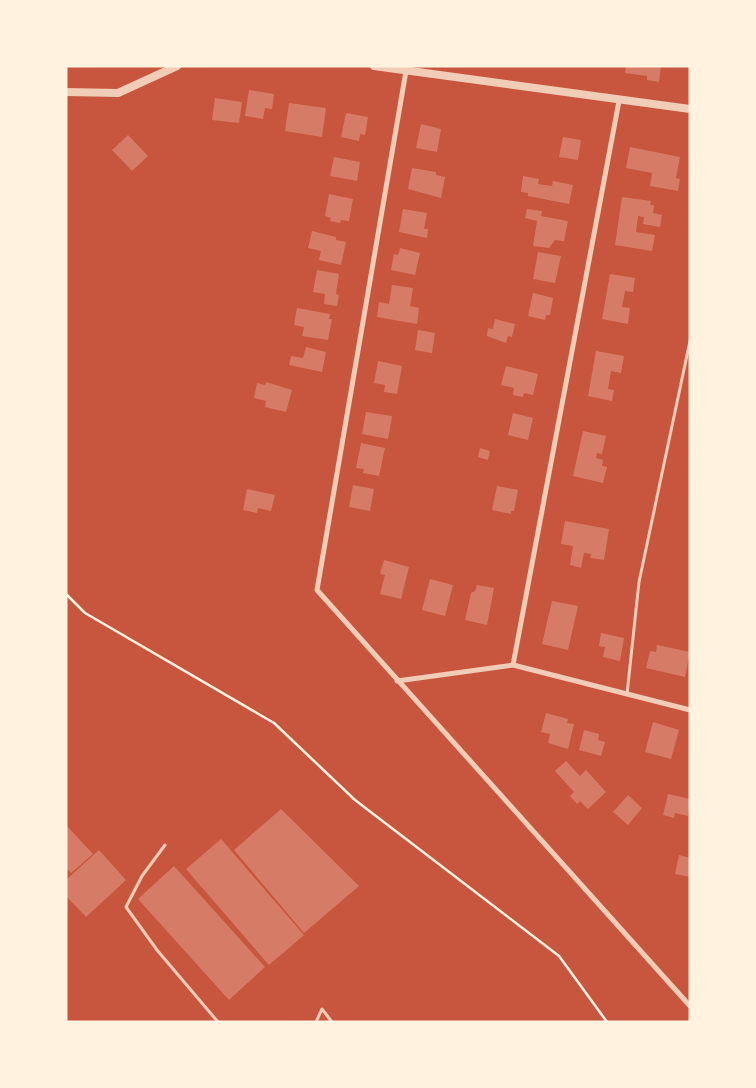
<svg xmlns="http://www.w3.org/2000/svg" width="756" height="1088" viewBox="0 0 756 1088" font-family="'Noto Serif',serif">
  <rect width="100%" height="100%" fill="#c8553d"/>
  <path fill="#d67c66" d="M626,66H661L659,82L647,80V76L625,73Z
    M249,90L274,94L272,109L265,108L263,119L245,116Z
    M215,98L242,102L239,123L212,120Z
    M289,103L326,108L322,137L285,131Z
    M346,113L368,117L365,135L360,134L359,141L341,137Z
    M421,124L441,129L437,152L416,148Z
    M128,135L148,156L132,171L112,150Z
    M563,137L581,140L578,160L559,157Z
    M630,147L680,157L676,178L680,179L678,191L650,186L652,173L626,168Z
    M334,157L360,162L357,181L330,176Z
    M412,168L436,172V175L445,177L441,198L408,189Z
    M523,176L539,179L538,184L552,186L553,181L573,185L569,204L528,196V193L521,192Z
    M329,194L353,199L349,221L341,220L340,223L330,221L331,218L325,216Z
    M622,197L651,201L650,205H654L653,213L662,215L660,227L643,224L644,217L638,216L636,232L655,235L652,251L615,245Z
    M403,209L427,213L424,229H428L427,238L399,232Z
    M527,209L542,211L541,216L568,221L564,241L555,240L549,248L533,246L537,221L525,218Z
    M312,231L336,237V240L346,242L341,265L319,260L321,251L308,248Z
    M400,248L420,253L415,275L391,270L394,254L398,255Z
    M538,252L561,256L555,283L533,279Z
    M317,270L339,274L336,294L339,295L337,306L324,304L325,294L313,292Z
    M610,274L635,278L633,292L625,291L622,307L630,308L628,324L602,319Z
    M392,285L413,288L410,306L419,308L417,324L377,317L379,302L389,304Z
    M533,293L553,298L550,315H546L545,320L528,316Z
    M297,308L330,314L329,319H332L328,340L302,336L304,327L294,325Z
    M495,319L515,324L512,337L508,336L506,343L487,336L488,328L493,329Z
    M418,330L435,333L432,353L415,350Z
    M306,347L326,352L322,372L289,365L291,356L303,358Z
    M596,351L624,356L621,373L611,371L608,389L614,390L612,401L588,396Z
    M378,361L402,366L397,394L384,392L385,385L374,383Z
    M506,366L538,374L533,395L524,393L523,397L513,395L514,388L501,385Z
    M266,382L292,390L286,412L265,407L266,401L254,398L257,383L265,385Z
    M366,412L392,416L388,439L362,434Z
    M513,413L533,418L528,440L508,435Z
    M583,431L606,436L602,454L597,453L596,458L603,460L602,466L607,467L603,483L573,476Z
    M361,443L385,448L379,476L363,473L364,469L356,468Z
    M480,448L490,451L488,460L478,457Z
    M353,485L374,489L370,511L349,507Z
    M497,486L518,490L514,511H511V514L492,510Z
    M247,489L275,495L271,511L258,508L257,513L243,510Z
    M565,521L609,529L604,560L590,558L591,554L584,553L581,568L570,565L573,546L561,544Z
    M384,560L409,567L401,599L380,594L385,575L380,574Z
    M430,579L453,585L445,616L422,610Z
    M477,585L494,588L487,625L465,620L471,593L475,591Z
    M552,601L578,606L568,650L542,644Z
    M601,633L624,638L620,661L603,657L605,647L599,646Z
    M657,645L690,652L685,677L646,668L650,651L656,652Z
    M546,713L568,719L567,723L574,724L568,749L548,743L550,734L541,732Z
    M653,722L679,730L671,759L645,752Z
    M584,730L599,734L598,740L605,742L601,756L579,750Z
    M566,761L580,776L586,770L606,792L588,809L580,801L577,804L570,796L574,792L555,771Z
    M668,794L690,799L688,816L675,813L674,818L663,815Z
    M628,795L642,808L628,825L613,812Z
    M281,809L359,886L304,933L234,850Z
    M66,825L93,854L71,873L66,868Z
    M221,839L304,935L269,965L186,869Z
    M99,850L126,880L86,917L66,896V880Z
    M679,855L690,858V877L675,874Z
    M174,866L265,967L229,1000L138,899Z"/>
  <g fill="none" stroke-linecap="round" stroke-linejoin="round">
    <path stroke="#fff3e0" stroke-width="2.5" d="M66,594L85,613L274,723L355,800L559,956L607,1022"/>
    <path stroke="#f1ccb7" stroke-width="3" d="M627,694L639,582L690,341
      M165,845L142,876L126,907L157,950L218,1022
      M316,1022L322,1009L332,1022"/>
    <path stroke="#f1ccb7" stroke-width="5" d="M406,71L317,590L690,1006
      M513,665L619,101
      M397,681L513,665L690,710"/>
    <path stroke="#f1ccb7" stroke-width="8" d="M374,66L690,109
      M66,92L118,93L177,66"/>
  </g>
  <rect width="756" height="1088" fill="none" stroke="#fff3e0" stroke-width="135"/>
</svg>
